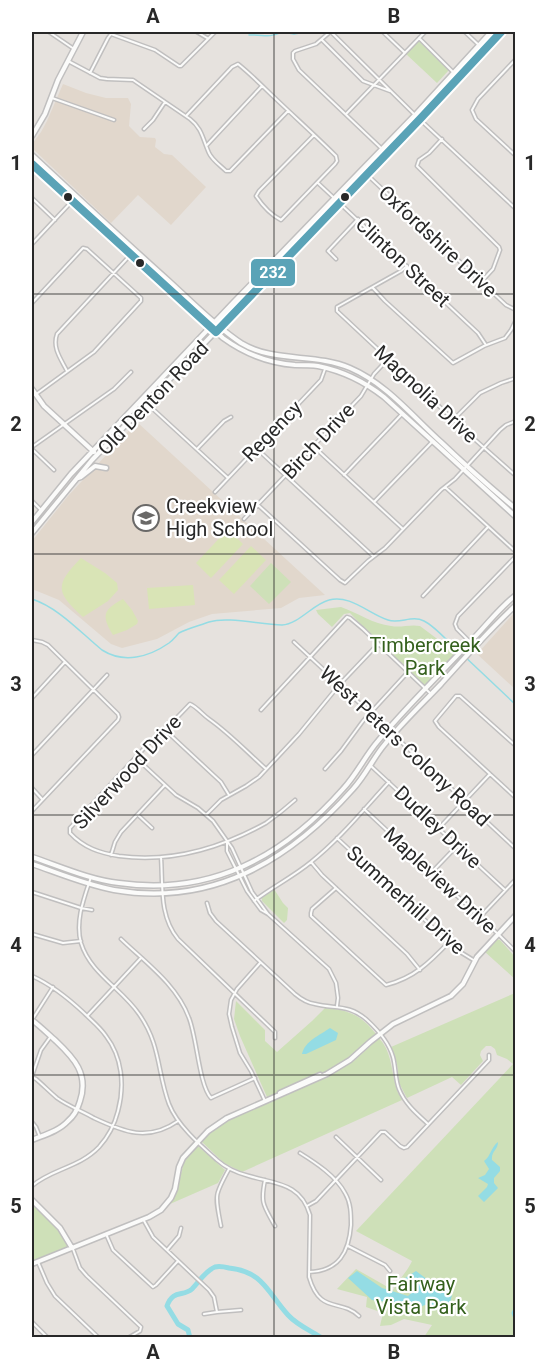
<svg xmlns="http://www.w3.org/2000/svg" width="547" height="1369" viewBox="0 0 547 1369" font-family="Roboto,sans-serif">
  <rect width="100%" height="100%" fill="#e6e2de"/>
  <path fill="#e1d7cc" d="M63,84L86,93L106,98H128L131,104L129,126L140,137L155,138L156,140L155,147L164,154L172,155L206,187L171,225L138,195L111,223L32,148V144L41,132L47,121Z
    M137,422L325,595L299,598L281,608L212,614L189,622L157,639L122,648L111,644L59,600L32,589V541L68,496Z
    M515,612V689L477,654Z"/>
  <path fill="#cee0b8" d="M418,42H420L449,70L437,83L406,54Z
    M271,563L291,582L269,604L250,586Z
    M341,607C358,613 373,624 391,626C401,628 410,624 420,626L456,653L427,685H424L367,631L350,613L344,614L332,627L318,614L316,610Z
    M274,889L283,903L288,908L287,920L284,923L262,901V898Z
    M496,939L500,940L515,957V979L485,952Z
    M515,993V1337H424L432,1325L404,1319L391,1325L380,1326L383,1313L366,1307L367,1297L337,1289L356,1269L393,1290C399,1279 407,1272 412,1261L356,1231L513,1064L507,1059L497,1055L495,1049L491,1046H486L481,1051L480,1055L483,1061L461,1085L452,1077L407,1098L399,1083L397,1064L391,1047Z
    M236,1001L265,1030V1041L277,1052L312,1021L325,1008C349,1010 361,1015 376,1034L345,1061L319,1075L267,1097L240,1036L234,1019Z
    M379,1038C391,1051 391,1067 395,1083C396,1089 399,1095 402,1100L242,1172L224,1163L202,1142V1140L212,1130L236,1117L343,1068L355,1060Z
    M196,1146H198L225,1170L218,1183L170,1204L176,1193L184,1162Z
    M32,1204C44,1215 66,1232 68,1247L32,1262Z"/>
  <path fill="#d9e4b6" d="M228,529L243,544L211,578L196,563Z
    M251,546L266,560L234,594L219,580Z
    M81,558L105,573L117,583L118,590L108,601L83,617C55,592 55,585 81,558Z
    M193,585L195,605L149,609L147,588Z
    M123,599L132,610L138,621L137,624L127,630L113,635C101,615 103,610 123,599Z"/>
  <path fill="#94dce4" d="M330,1028L338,1033L336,1040L306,1054H302C305,1041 320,1035 330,1028Z
    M498,1142C498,1150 491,1151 492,1160L500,1167V1171L494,1178V1183L498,1188L484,1202L478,1196L487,1187L488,1184L478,1178L485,1175L489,1169L484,1161C491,1156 491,1147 498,1142Z
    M357,1271L382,1288L408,1296L416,1289L402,1280L416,1271L428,1280L438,1281L451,1286L452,1295L449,1307L442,1310L427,1304L418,1308L406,1310L394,1303L372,1300L348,1278Z"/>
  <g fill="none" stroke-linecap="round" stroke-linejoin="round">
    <path stroke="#94dce4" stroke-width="1.5" d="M283,32L294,34L305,32
      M249,35C265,34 266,39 282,32
      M32,599C59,608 80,632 102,650C124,664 149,657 169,643C173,640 176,636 179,633C186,629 201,625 209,622C228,616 261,625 282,625C299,624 313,604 329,600C350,594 369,614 388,620C400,624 412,615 424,621C436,627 448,642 458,651
      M462,654L516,705"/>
    <path stroke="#94dce4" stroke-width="5" d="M516,1309L514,1313L516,1318
      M190,1338L188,1330L178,1324L167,1306C173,1289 183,1297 192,1289C199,1282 205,1271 215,1267C219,1266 225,1267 229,1268C264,1272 267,1292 288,1315C297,1325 311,1331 322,1338"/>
    <defs>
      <path id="street" d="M49,32L74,49
        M197,32L207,38
        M330,32L316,44L295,51L293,53V59L299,70L382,149
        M331,32L415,115L516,209
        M383,32L405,53
        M465,32L484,50
        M514,32L516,33
        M419,38L453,72
        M322,40L363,81L390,91
        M516,59L478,99L472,110L476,119L516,156
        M68,61L100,78L107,79L133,80L190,119C202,128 203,140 209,153C212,160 221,166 226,171H230L288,111
        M90,73L108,38L111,34L155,50L179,66H181L215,32
        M52,98L114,120
        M346,114L425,32
        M186,116L232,67L238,64C252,75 264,88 277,100C297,119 317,137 336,156L337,161L335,164L281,220C271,215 262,205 256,196L259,191L314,135
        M144,129L153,120L165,102
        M442,139L429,153L419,160L417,166L499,247L500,250L493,269L481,282
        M207,145L262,86
        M362,170L506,305L516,310
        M318,183L478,333L486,345
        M32,198L55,220
        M32,244L76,197
        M336,259L328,251L358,219
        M407,266L401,271L337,307V311L472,437L516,476
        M373,288L385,301L453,363L484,346L505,338L511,330L516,320
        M32,303L83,248L87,249L141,298V301L94,352L35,395
        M67,371C61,359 52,348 57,334L135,250
        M142,399L228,478
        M453,420L480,393L501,383L516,378
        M313,446L403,529
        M32,447L114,389L131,372
        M256,448L373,556
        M32,449L54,470
        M197,449L224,421L231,417
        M344,475L402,414
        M445,487L516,552
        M215,492L321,380L325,369
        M32,501L41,510
        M374,502L432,442
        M258,505L340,580L345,583L368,561L385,548L441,490L455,479L500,430L506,425L516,421
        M244,519L361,396L374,374L388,359
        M423,596L488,527
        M32,640L42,642L48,645L118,714L119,717L118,720L32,811
        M294,642L516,849
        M475,647L457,629L455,624L458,616L516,556
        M32,698L65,662
        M261,710L347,617L350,618L363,629L431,694
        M165,730L221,782L229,795
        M516,746L460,696H456L435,721L439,727L516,798
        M32,755L107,675
        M136,758L176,795L198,808L213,821L232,848L252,892L268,914
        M371,766L505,890
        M266,769C247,752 229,733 209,719C202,714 197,707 190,704L165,730L149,743L70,828V833C84,848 100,853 119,856C171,863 221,848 266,823C276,816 286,808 295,800
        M325,769L341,751L363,721L408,672
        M32,788L42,799
        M364,809L500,936L516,952
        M207,814L221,800L246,786L259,777L299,734L340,684L378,644
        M138,815L152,828
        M439,828L490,774
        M337,838L457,950L475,961
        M227,842V851L247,891L261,910L268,914L329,969L336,983L338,998L337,1006
        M111,855L115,842L121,832L165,785
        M161,857C163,886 159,916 178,939L275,1032V1038
        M311,862L322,875L407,954L420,970
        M432,872L457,846
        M91,877C84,898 75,921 81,943C90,973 122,989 139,1014C161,1045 157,1072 169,1104C177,1125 200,1145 217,1160C226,1168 237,1173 249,1176C276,1184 301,1183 310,1215L309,1277C320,1315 340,1298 359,1316
        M336,888L312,909L311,913V916L386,985C414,978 430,962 449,942
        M32,892L81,908L92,910
        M254,901C272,887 293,877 311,862C340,839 364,809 389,782
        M207,903L210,913L216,921L295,994C301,999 307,1003 315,1004C335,1009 349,1004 367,1020C378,1030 389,1043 393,1057C396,1068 395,1079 399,1089C405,1104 417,1114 428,1124
        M480,917L516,879
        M32,934L63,943L81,941
        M121,939C146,963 177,985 189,1018C197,1038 199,1085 211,1098L213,1097L255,1078
        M260,963L237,989L231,1000L229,1014L232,1027L240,1053L251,1071L265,1101
        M32,976C52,985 68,998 84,1013C91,1020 100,1027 106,1036C122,1057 125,1085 118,1111C115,1123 108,1137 99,1147C79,1168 51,1169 32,1186
        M88,1015L141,958
        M32,1020L53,987
        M32,1076L41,1050L51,1036
        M32,1077L36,1079C43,1085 50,1092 57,1098C68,1106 82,1111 94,1118C124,1132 148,1142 178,1121
        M32,1122L36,1127L40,1137
        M336,1137L381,1180
        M300,1153C316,1163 336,1176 345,1193C351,1203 351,1214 351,1225C349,1252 339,1271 309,1272
        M265,1180C260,1204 264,1206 275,1226
        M307,1206L316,1201L381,1132H385L400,1146L404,1148L407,1147L489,1060V1055
        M143,1219L153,1237L209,1290L214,1297L217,1312
        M221,1226C215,1195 214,1196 229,1169
        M106,1234L113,1250L153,1287L156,1285L178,1261
        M348,1246L385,1265L390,1271
        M73,1249L80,1268L87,1276L141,1327L140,1331L128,1338
        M167,1250L179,1236L181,1228
        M38,1262L47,1283L55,1296L99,1338
        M204,1314L217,1312L241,1310
        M32,1322L48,1338"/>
      <path id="secondary" d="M32,136L45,114L58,80L83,32
        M32,155C77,197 122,239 169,281C191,301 215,326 241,343C274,363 315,353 350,368C387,384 412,416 441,442C465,465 490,487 516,509
        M32,164L223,338C245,354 268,363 295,365C303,365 311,365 318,366C343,371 365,382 384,397L516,517
        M32,389L44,406L94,452
        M78,478L81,477L95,466L106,468
        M32,522L71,474L233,303L415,115L491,32
        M32,533L92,460L367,174L501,32
        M32,857C59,866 90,880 119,883C211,896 283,857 343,789C357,774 365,756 378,741C407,706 440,674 471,641C486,626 499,608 516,595
        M32,864C58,873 86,885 114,890C213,907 290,860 353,789C366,775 373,758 385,744C402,723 422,704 441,684C465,657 489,630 516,605
        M32,1020C40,1026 48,1034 56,1041C74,1058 89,1074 80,1101C78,1108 74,1116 68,1121C59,1131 44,1135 32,1140
        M280,1093L320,1075
        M32,1200L60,1228L72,1248
        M32,1264L149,1217L161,1210L171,1198L175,1189L179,1167L183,1158L208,1131L227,1118L327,1074L350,1060L370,1042L393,1024L451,996L463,984L477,957L516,915"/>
    </defs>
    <use href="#street" stroke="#c0bfbf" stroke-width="5"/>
    <use href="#secondary" stroke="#c0bfbf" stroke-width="7"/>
    <use href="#street" stroke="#fbfbfa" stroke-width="2"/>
    <use href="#secondary" stroke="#fbfbfa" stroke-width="4"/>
    <defs>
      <path id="bus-1" d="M32,164L216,332L420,119L501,32"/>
    </defs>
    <use href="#bus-1" stroke="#fff" stroke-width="12"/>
    <use href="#bus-1" stroke="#5aa3b7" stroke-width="8"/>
  </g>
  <path fill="none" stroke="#282828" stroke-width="1.5" stroke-opacity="0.55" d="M274,32V1338M32,294H516M32,554H516M32,815H516M32,1075H516"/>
  <defs>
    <symbol id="school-ring" viewBox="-11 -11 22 22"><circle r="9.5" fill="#fff" stroke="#6a6968" stroke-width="1.5"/><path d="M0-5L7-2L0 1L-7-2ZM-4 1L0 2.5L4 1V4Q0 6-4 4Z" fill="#6a6968"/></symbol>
  </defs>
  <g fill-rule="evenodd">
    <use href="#school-ring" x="131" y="503" width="30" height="30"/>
  </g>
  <g fill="#282828" stroke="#fff" stroke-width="2">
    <circle cx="68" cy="197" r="5"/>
    <circle cx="345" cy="197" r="5"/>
    <circle cx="140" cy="263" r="5"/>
  </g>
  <g text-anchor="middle" stroke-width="4.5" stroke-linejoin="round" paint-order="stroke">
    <g font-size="20" fill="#282828" stroke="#fff">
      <text transform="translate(438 241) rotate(43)" y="7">Oxfordshire Drive</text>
      <text transform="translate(403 262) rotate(43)" y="7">Clinton Street</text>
      <text transform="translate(426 394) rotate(43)" y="7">Magnolia Drive</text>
      <text transform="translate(153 398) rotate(-46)" y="7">Old Denton Road</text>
      <text transform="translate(272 431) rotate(-46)" y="7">Regency</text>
      <text transform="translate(318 441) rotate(-47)" y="7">Birch Drive</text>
      <text transform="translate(405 746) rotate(43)" y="7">West Peters Colony Road</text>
      <text transform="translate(127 772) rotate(-47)" y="7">Silverwood Drive</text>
      <text transform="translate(438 827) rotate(43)" y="7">Dudley Drive</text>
      <text transform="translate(440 880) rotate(43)" y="7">Mapleview Drive</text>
      <text transform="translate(406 900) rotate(42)" y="7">Summerhill Drive</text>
    </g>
    <g font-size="20" fill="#282828" stroke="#fff" text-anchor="start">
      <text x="166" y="513">Creekview<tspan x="166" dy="23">High School</tspan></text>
    </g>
    <g font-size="20" fill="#34601d" stroke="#fff">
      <text x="425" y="652">Timbercreek<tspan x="425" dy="23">Park</tspan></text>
      <text x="421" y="1291">Fairway<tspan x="421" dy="23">Vista Park</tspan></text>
    </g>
  </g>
  <rect stroke="#fff" stroke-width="2" x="250" y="258" width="46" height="29" rx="6" fill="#5aa3b7"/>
  <g font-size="16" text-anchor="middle" font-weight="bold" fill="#fff">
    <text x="273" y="278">232</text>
  </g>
  <rect width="547" height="1369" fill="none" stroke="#ffffff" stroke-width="66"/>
  <rect x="33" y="33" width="481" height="1303" fill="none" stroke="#282828" stroke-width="2"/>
  <g font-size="20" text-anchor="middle" font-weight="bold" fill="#282828">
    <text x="153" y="23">A</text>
    <text x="394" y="23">B</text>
    <text x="16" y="170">1</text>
    <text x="530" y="170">1</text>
    <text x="16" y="431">2</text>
    <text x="530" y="431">2</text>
    <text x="16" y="691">3</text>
    <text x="530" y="691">3</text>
    <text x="16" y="952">4</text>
    <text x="530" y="952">4</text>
    <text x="16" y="1213">5</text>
    <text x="530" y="1213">5</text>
    <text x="153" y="1359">A</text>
    <text x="394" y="1359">B</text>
  </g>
</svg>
